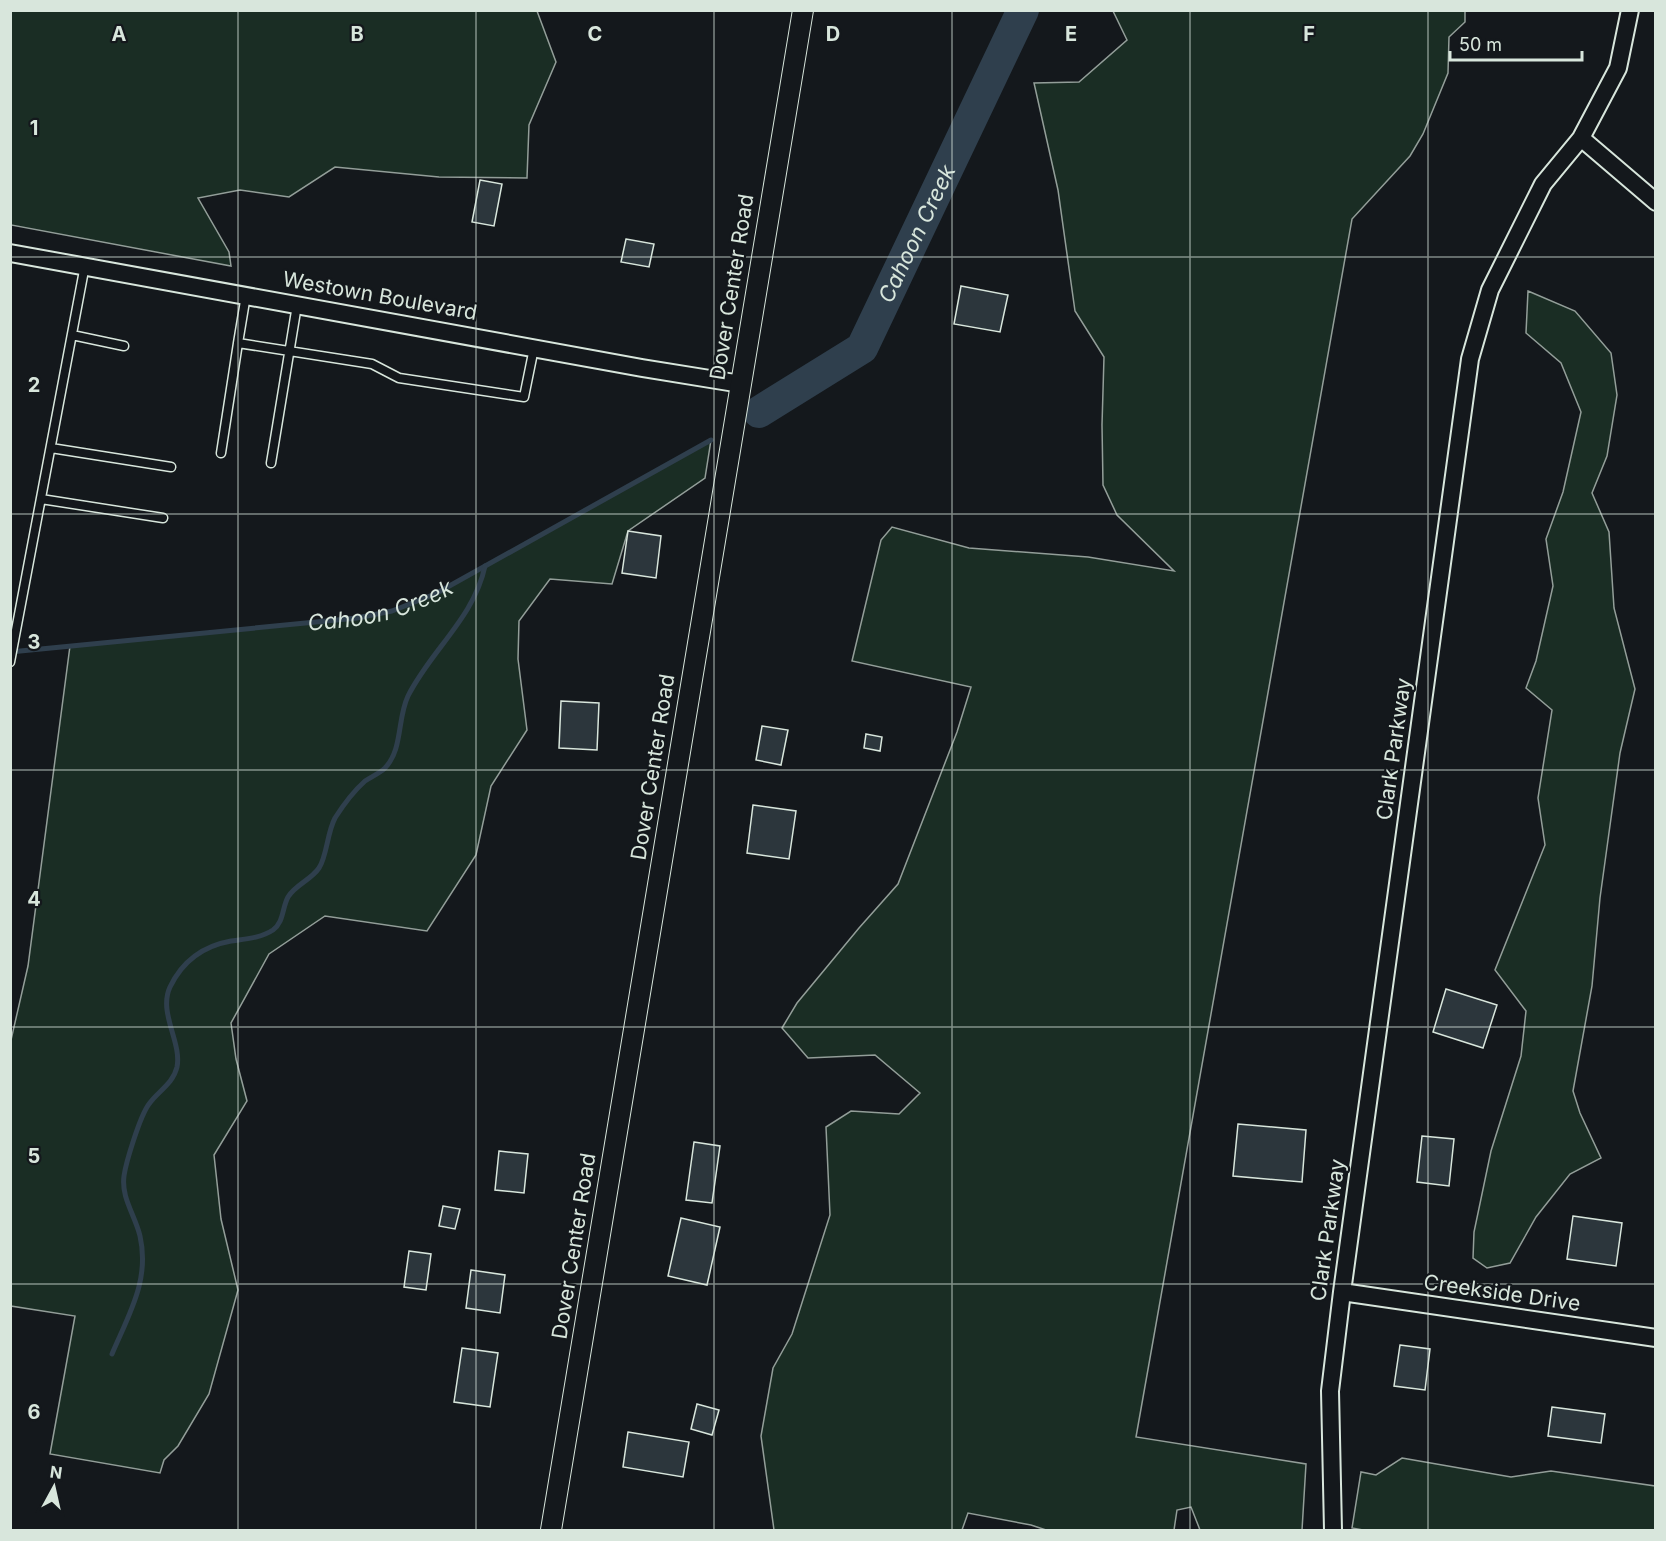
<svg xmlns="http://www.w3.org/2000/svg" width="1666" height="1541" viewBox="0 0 1666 1541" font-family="Inter,sans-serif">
  <rect width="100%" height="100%" fill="#14181c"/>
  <path fill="#1a2d24" stroke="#939e99" stroke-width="1.5" d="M10,11H537L556,62L529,125L527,178L439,177L335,167L289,197L240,190L198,198L229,252L231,266L11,225Z
    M1113,11H1465V22L1449,37L1448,73L1423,134L1410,156L1352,219L1136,1437L1306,1464L1302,1530H1200L1191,1507L1177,1510L1174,1530H1046L1031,1525L968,1513L962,1530H774L761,1436L773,1368L792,1334L830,1215L826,1127L851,1111L899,1114L920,1093L875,1055L808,1058L782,1028L797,1003L859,928L898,884L957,732L971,687L852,661L881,540L892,527L969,548L1088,557L1174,571L1117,515L1103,485L1102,425L1104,357L1075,311L1058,190L1034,83L1079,82L1127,40Z
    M1528,291L1575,311L1611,353L1617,395L1607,456L1592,493L1609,532L1614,608L1635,689L1620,753L1600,898L1592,986L1573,1091L1580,1113L1601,1158L1570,1174L1536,1217L1510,1263L1487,1268L1473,1258L1474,1232L1491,1151L1521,1056L1526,1011L1495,970L1545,845L1538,798L1552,710L1526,688L1536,661L1553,586L1546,539L1563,492L1581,412L1561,363L1526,333Z
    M711,440L705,478L628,531L612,584L550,579L519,621L518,659L527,730L491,786L476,855L427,931L325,916L269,954L231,1023L236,1059L247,1101L214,1155L221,1219L238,1290L209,1394L178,1446L164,1460L160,1473L50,1454L75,1316L11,1306V1040L28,966L70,646L357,618L392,611L435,594Z
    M1402,1458L1511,1477L1551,1471L1655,1486V1530H1363L1352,1528L1361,1472L1376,1475Z"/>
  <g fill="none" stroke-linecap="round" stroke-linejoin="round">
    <g stroke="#2f3f4d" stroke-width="5">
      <path id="s1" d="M10,652L357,618L392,611L435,594L711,440"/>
      <path d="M112,1354C129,1314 150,1280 140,1236C135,1215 121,1198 124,1176C126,1162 140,1116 149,1104C158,1091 173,1084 177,1067C182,1042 158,1013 170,987C182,962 203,946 231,941C245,939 261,938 273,930C284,922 282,908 288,897C295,885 311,880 319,868C327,856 327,833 335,818C342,807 355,790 365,781C371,777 380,773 385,768C403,749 397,719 408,696C431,650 474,618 485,566"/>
    </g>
    <path stroke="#2f3f4d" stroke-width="32" id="s2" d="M759,412L862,348L1023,10"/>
  </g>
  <path fill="#2c363c" stroke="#d8e6dc" stroke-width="1.5" d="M480,180L502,184L494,226L472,222Z
    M626,239L654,244L649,267L621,262Z
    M961,286L1008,295L1000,332L954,324Z
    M628,531L661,536L656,578L622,573Z
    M561,701L599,703L597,750L559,748Z
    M762,726L788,730L781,765L756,760Z
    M866,734L882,737L880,751L864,748Z
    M753,805L796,811L789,859L747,853Z
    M1446,989L1497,1005L1483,1048L1433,1032Z
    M1238,1124L1306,1130L1302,1182L1233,1176Z
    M1422,1136L1454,1139L1449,1186L1417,1182Z
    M694,1142L720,1146L712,1203L686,1200Z
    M499,1151L528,1154L524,1193L495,1190Z
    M443,1206L460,1209L455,1229L439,1226Z
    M1573,1216L1622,1223L1616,1266L1567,1259Z
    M681,1218L720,1227L707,1285L668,1276Z
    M409,1251L431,1254L426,1290L404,1287Z
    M471,1270L505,1275L500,1313L466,1308Z
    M1400,1345L1430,1349L1425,1390L1394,1386Z
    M462,1348L498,1353L490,1407L454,1402Z
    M697,1404L719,1410L712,1435L691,1429Z
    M1552,1407L1605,1414L1601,1443L1548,1436Z
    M628,1432L689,1442L683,1477L623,1467Z"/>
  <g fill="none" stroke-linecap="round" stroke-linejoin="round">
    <defs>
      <path id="service" d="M246,295L238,343L372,364L399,378L524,397L534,348
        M72,335L124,346
        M51,448L171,467
        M221,453L238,343
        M271,463L297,305
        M41,499L163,518
        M10,662L85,265"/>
      <path id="minor" d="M1581,138L1656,202
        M10,253L642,368L741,384
        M1342,1292L1656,1338
        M1333,1530L1330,1391L1342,1292L1470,359L1490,290L1543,184L1581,138L1618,68L1630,10"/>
      <path id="tertiary" d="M551,1530L803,10"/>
    </defs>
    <use href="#service" stroke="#d8e6dc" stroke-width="11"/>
    <use href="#minor" stroke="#d8e6dc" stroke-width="20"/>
    <use href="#tertiary" stroke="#d8e6dc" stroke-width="22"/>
    <use href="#service" stroke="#14181c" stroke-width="8"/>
    <use href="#minor" stroke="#14181c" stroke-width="16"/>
    <use href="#tertiary" stroke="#14181c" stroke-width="20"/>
  </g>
  <path fill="none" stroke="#d8e6dc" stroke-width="1.5" stroke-opacity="0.55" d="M238,10V1530M476,10V1530M714,10V1530M952,10V1530M1190,10V1530M1428,10V1530M10,257H1656M10,514H1656M10,770H1656M10,1027H1656M10,1284H1656"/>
  <g text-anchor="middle" stroke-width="4.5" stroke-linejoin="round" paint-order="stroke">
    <g font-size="21" fill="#d8e6dc" stroke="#14181c">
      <text transform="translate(732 287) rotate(-81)" y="7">Dover Center Road</text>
      <text transform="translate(380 296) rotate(10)" y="7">Westown Boulevard</text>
      <text transform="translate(1394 749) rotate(-82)" y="7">Clark Parkway</text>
      <text transform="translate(653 767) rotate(-81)" y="7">Dover Center Road</text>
      <text transform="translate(1328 1230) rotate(-82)" y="7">Clark Parkway</text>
      <text transform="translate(574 1246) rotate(-81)" y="7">Dover Center Road</text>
      <text transform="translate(1502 1293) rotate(8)" y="7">Creekside Drive</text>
    </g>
    <g font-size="22" font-style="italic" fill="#d8e6dc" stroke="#14181c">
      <text dy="8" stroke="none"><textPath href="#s2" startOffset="248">Cahoon Creek</textPath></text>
      <text dy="8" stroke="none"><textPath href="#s1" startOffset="374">Cahoon Creek</textPath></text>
    </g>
  </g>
  <g font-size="20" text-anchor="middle" font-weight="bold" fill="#d8e6dc" stroke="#14181c" stroke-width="4.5" stroke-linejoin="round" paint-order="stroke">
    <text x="119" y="41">A</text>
    <text x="357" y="41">B</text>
    <text x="595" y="41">C</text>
    <text x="833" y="41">D</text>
    <text x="1071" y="41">E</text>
    <text x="1309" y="41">F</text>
    <text x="34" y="135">1</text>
    <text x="34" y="392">2</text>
    <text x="34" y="649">3</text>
    <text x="34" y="906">4</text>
    <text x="34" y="1163">5</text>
    <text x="34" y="1419">6</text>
  </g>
  <rect width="1666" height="1541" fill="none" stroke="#d8e6dc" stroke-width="24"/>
  <g transform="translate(54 1487) rotate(8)" stroke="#14181c" stroke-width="4.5" paint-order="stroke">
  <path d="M0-4.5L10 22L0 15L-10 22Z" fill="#d8e6dc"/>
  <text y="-9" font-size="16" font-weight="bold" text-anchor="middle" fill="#d8e6dc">N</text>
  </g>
  <path d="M1450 51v9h132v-9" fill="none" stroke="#d8e6dc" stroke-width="3"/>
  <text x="1459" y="51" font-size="18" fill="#d8e6dc" stroke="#14181c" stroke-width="4.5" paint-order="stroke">50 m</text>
</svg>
